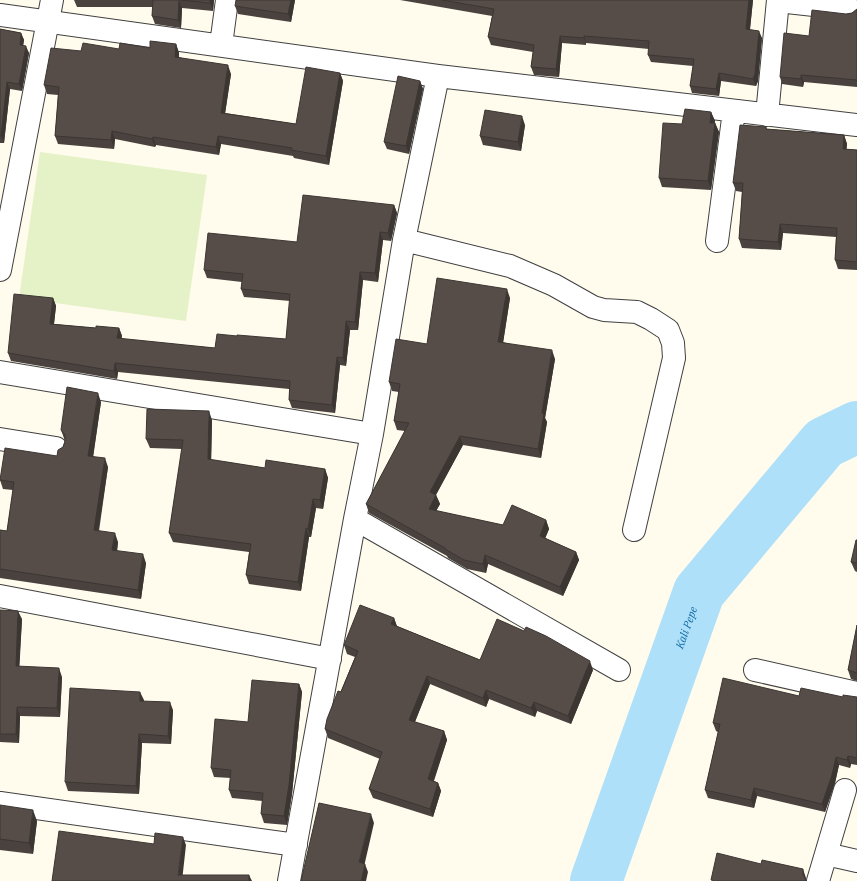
<svg xmlns="http://www.w3.org/2000/svg" width="857" height="881" viewBox="0 0 857 881" font-family="'IBM Plex Serif',serif">
  <rect width="100%" height="100%" fill="#fffbed"/>
  <path fill="#e5f2c7" d="M40,152L207,175L186,321L19,298Z"/>
  <g fill="none" stroke-linecap="round" stroke-linejoin="round">
    <path stroke="#afe0f9" stroke-width="52" id="s1" d="M596,881L699,592L824,443L857,427"/>
    <defs>
      <path id="minor" d="M778,1L850,9
        M0,15L438,76L857,125
        M221,45L227,0
        M767,115L778,0
        M404,240L510,266L554,285L593,307L604,310L637,312L651,319L668,330L673,343L674,358L634,530
        M717,241L734,111
        M0,372L372,434
        M0,439L56,448
        M355,519L619,670
        M0,596L330,659
        M755,670L857,693
        M0,803L296,845
        M826,854L857,861
        M289,881L355,519L372,434L404,240L438,76
        M818,881L845,790"/>
      <path id="tertiary" d="M0,270L52,0"/>
    </defs>
    <use href="#minor" stroke="#404040" stroke-width="24"/>
    <use href="#tertiary" stroke="#404040" stroke-width="24"/>
    <use href="#minor" stroke="#fff" stroke-width="22"/>
    <use href="#tertiary" stroke="#fff" stroke-width="22"/>
  </g>
  <path fill="#4a423f" d="M74,0H214L213,11L182,8L181,28L155,24L152,16L153,7H77Z
    M295,0L291,22L238,14L235,6Z
    M400,0H753L750,30L762,38L758,81L756,86L721,81L719,96L692,93L690,86L693,66L651,62L648,55L649,49L586,43V45L562,43L559,77L534,75L531,67L533,52L491,45L488,37L492,16Z
    M857,9V87L804,82L803,87L782,84L780,77L809,36L846,14L852,13Z
    M0,29L21,33L24,40L23,46L29,53L22,91L10,89L4,143H0Z
    M176,44L179,53V57L231,74L225,113L296,124L340,73L343,81L329,165L294,158L293,156L221,144L219,155L156,145L155,147L115,139L114,149L58,144L55,136L58,95L47,94L44,85L81,51L150,48Z
    M420,81L423,89L409,154L387,149L384,142Z
    M711,112L715,121L714,123H715L719,132L711,190L662,187L659,178L682,124Z
    M525,125L521,151L483,145L480,136Z
    M766,127L767,129L844,135L847,144L846,149L857,150V270L838,269L835,260L836,237L783,233L781,250L742,248L739,239L742,192L736,191L733,183Z
    M394,205L397,213L391,241L383,240L378,282L363,280L358,330H350L346,366L340,365L335,413L292,408L289,400V389L118,372L117,379L11,361L8,353L53,298L56,306L54,324L96,328H119L122,336L121,339L215,348L237,336L286,339L290,301L244,297L241,289L242,282L207,278L204,270L297,242Z
    M510,298L503,342L555,359L545,418L547,422L541,458L463,445L436,495L440,504L436,511L503,525L546,520L549,529L545,538L576,552L579,560L563,596L488,564L486,573L467,569L448,558L447,556L369,513L366,504L405,431L397,430L394,421L399,392L392,391L389,382L427,344Z
    M101,402L93,456L108,467L99,531L118,542L117,551L146,563L141,599L0,578V530L7,531L13,490L3,489L0,480L57,456L63,447L65,441L61,430Z
    M212,420L211,460L265,468L325,469L328,478L323,509L316,508L311,537H309L301,591L249,584L246,575L249,552L173,542L169,533L182,449L150,448L146,439Z
    M857,540V572L855,571L851,562Z
    M0,610L22,619L19,666L62,677L60,717L20,716L19,743L0,742Z
    M394,618L397,626L480,660L593,670L571,724L537,711L535,717L489,699L486,707L430,684L415,722L444,731L447,740L434,781L438,783L441,791L433,817L373,798L369,789L380,759L328,738L325,729L355,657L347,654L344,645Z
    M857,625V681L851,679L848,670Z
    M299,684L302,692L292,794L287,825L264,823L261,814L263,801L232,798L229,790L231,778L214,777L211,768L248,722Z
    M799,696L843,697H857V765L851,764L850,768L839,765L835,783L825,812L757,796L754,808L708,798L705,790L718,732L716,731L713,723Z
    M143,701L173,710L171,744L142,743L139,794L68,791L65,782Z
    M0,805L37,821L33,854L0,850Z"/>
  <path fill="#3c3633" d="M179,0L182,8L181,28L178,20Z
    M210,0H214L213,11L210,3Z
    M291,0H295L291,22L288,14Z
    M749,0H753L749,37L746,29Z
    M759,31L762,38L758,81L756,86L753,79Z
    M21,33L24,40L22,52L20,45Z
    M560,36L562,43L559,77L556,69Z
    M584,36L586,43V45L584,38Z
    M176,44L179,53L178,65L175,57Z
    M26,46L29,53L22,91L19,84Z
    M228,65L231,74L224,121L221,113Z
    M340,73L343,81L329,165L326,156Z
    M719,73L721,81L719,96L716,89Z
    M801,75L804,82L803,87L801,79Z
    M420,81L423,89L409,154L406,146Z
    M7,82L10,89L4,143L1,136Z
    M711,112L715,121L713,132L710,123Z
    M522,116L525,125L521,151L518,142Z
    M715,123L719,132L711,190L708,181Z
    M112,131L115,139L114,149L111,140Z
    M844,135L847,144L846,158L843,149Z
    M218,136L221,144L219,155L216,147Z
    M153,137L156,145L155,147L152,139Z
    M394,205L397,213L391,241L388,233Z
    M780,224L783,233L781,250L778,242Z
    M380,232L383,240L378,282L375,273Z
    M360,272L363,280L358,330L355,322Z
    M507,289L510,298L502,350L498,342Z
    M53,298L56,306L53,332L50,324Z
    M346,321L350,330L346,366L343,358Z
    M119,328L122,336L120,347L117,338Z
    M552,350L555,359L545,418L547,422L541,458L538,449L542,413Z
    M337,357L340,365L335,413L332,405Z
    M115,363L118,372L117,379L114,371Z
    M98,393L101,402L92,465L88,456Z
    M209,411L212,420L211,468L208,459Z
    M460,436L463,445L433,500L430,492Z
    M105,458L108,467L97,539L94,530Z
    M325,469L328,478L323,509L320,500Z
    M436,495L440,504L432,518L429,509Z
    M313,499L316,508L311,537L308,529Z
    M546,520L549,529L543,544L540,536Z
    M306,528L309,537L301,591L298,582Z
    M115,533L118,542L116,559L112,550Z
    M576,552L579,560L563,596L560,587Z
    M143,554L146,563L141,599L138,590Z
    M485,555L488,564L486,573L483,564Z
    M18,611L22,619L19,675L16,666Z
    M394,618L397,627L391,624Z
    M590,661L593,670L571,724L568,716Z
    M59,668L62,677L60,717L57,708Z
    M427,676L430,684L412,729L409,720Z
    M299,684L302,692L292,794L287,825L284,816Z
    M486,690L489,699L486,707L483,698Z
    M140,692L144,700L143,709L140,701Z
    M170,702L173,710L171,744L168,736Z
    M534,702L537,711L535,717L531,708Z
    M17,707L20,716L19,743L16,734Z
    M444,731L447,740L431,788L428,779Z
    M139,734L142,743L139,794L136,786Z
    M848,756L851,764L850,768L847,760Z
    M836,757L839,765L835,783L825,812L822,804Z
    M438,783L441,791L433,817L430,809Z
    M754,788L757,796L754,808L751,800Z
    M33,810L37,821L33,854L29,843Z
    M371,814L374,823L363,871L359,862Z
    M183,837L186,845L182,881L178,875Z
    M365,864L368,872L366,881H361Z
    M803,869L806,878V881L803,875Z
    M249,875L252,881H249Z"/>
  <path fill="#564d49" stroke="#3c3633" d="M153,0H179L178,20L152,16Z
    M181,0H210V3Z
    M236,0H291L288,14L235,6Z
    M442,0H749L746,29L759,31L755,74L753,79L719,73L716,89L690,86L694,59L648,55L649,41L584,36V38L560,36L556,69L531,67L534,45L488,37L494,9Z
    M857,9V80L801,75V79L780,77L784,33L809,36L812,10L846,14L852,13Z
    M0,29L21,33L20,45L26,46L19,84L7,82L1,136H0Z
    M150,41L176,44L175,57L228,65L221,113L296,124L306,67L340,73L326,156L291,150L292,148L218,136L216,147L153,137L152,139L112,131L111,140L55,136L59,87L44,85L51,48L81,51L83,43L119,49L120,43L150,48Z
    M398,76L420,81L406,146L384,142Z
    M685,109L711,112L710,123H715L708,181L659,178L663,123L682,124Z
    M485,110L522,116L518,142L480,136Z
    M740,125L766,127V129L844,135L843,149L857,150V262L835,260L837,228L780,224L778,242L739,239L743,183H733Z
    M303,195L394,205L388,233L380,232L375,273L360,272L355,322L346,321L343,358L337,357L332,405L289,400L290,381L115,363L114,371L8,353L14,294L53,298L50,324L96,328V326L119,328L117,338L215,348L217,334L237,336V335L286,339L290,294L241,289L243,274L204,270L208,233L297,242Z
    M437,278L507,289L498,342L552,350L542,413L544,414L538,449L460,436L430,492L436,495L429,509L503,525L512,505L546,520L540,536L576,552L560,587L485,555L483,564L464,560L445,549V548L366,504L409,423L394,421L400,384L389,382L396,339L427,344Z
    M67,387L98,393L88,456L105,458L94,530L115,533L112,550L143,554L138,590L0,569V530L7,531L14,482L0,480L5,448L57,456L58,450L63,447L65,441V435L61,430Z
    M147,409L209,411L208,459L265,468L266,460L325,469L320,500L313,499L308,529L306,528L298,582L246,575L251,544L169,533L183,440L146,439Z
    M856,540H857V563L851,562Z
    M360,605L394,618L391,624L480,660L497,619L524,631L526,627L546,636L590,661L568,716L534,702L531,708L486,690L483,698L427,676L409,720L444,731L428,779L438,783L430,809L369,789L382,752L325,729L327,719L338,691L341,692L358,651L344,645Z
    M0,610L18,611L16,666L59,668L57,708L17,707L16,734H0Z
    M857,625V673L848,670Z
    M723,678L799,696L801,688L843,697V695L857,697V758L848,756L847,760L836,757L832,775L822,804L754,788L751,800L705,790L720,724L713,723Z
    M252,680L299,684L289,785L284,816L261,814L263,793L229,790L231,770L211,768L215,719L248,722Z
    M70,688L140,692V701L170,702L168,736L139,734L136,786L65,782Z
    M319,803L371,814L359,862L365,864L361,881H301Z
    M0,805L33,810L29,843L0,839Z
    M59,831L154,844L155,833L183,837L178,875H249V881H52Z
    M717,853L761,864L762,860L803,869V875L806,881H716L711,880Z"/>
  <g text-anchor="middle" stroke-width="4" stroke-linejoin="round" paint-order="stroke">
    <g font-size="11" font-style="italic" fill="#106aa5" stroke="#fff">
      <text dy="4" stroke="none"><textPath href="#s1" startOffset="269">Kali Pepe</textPath></text>
    </g>
  </g>
</svg>
